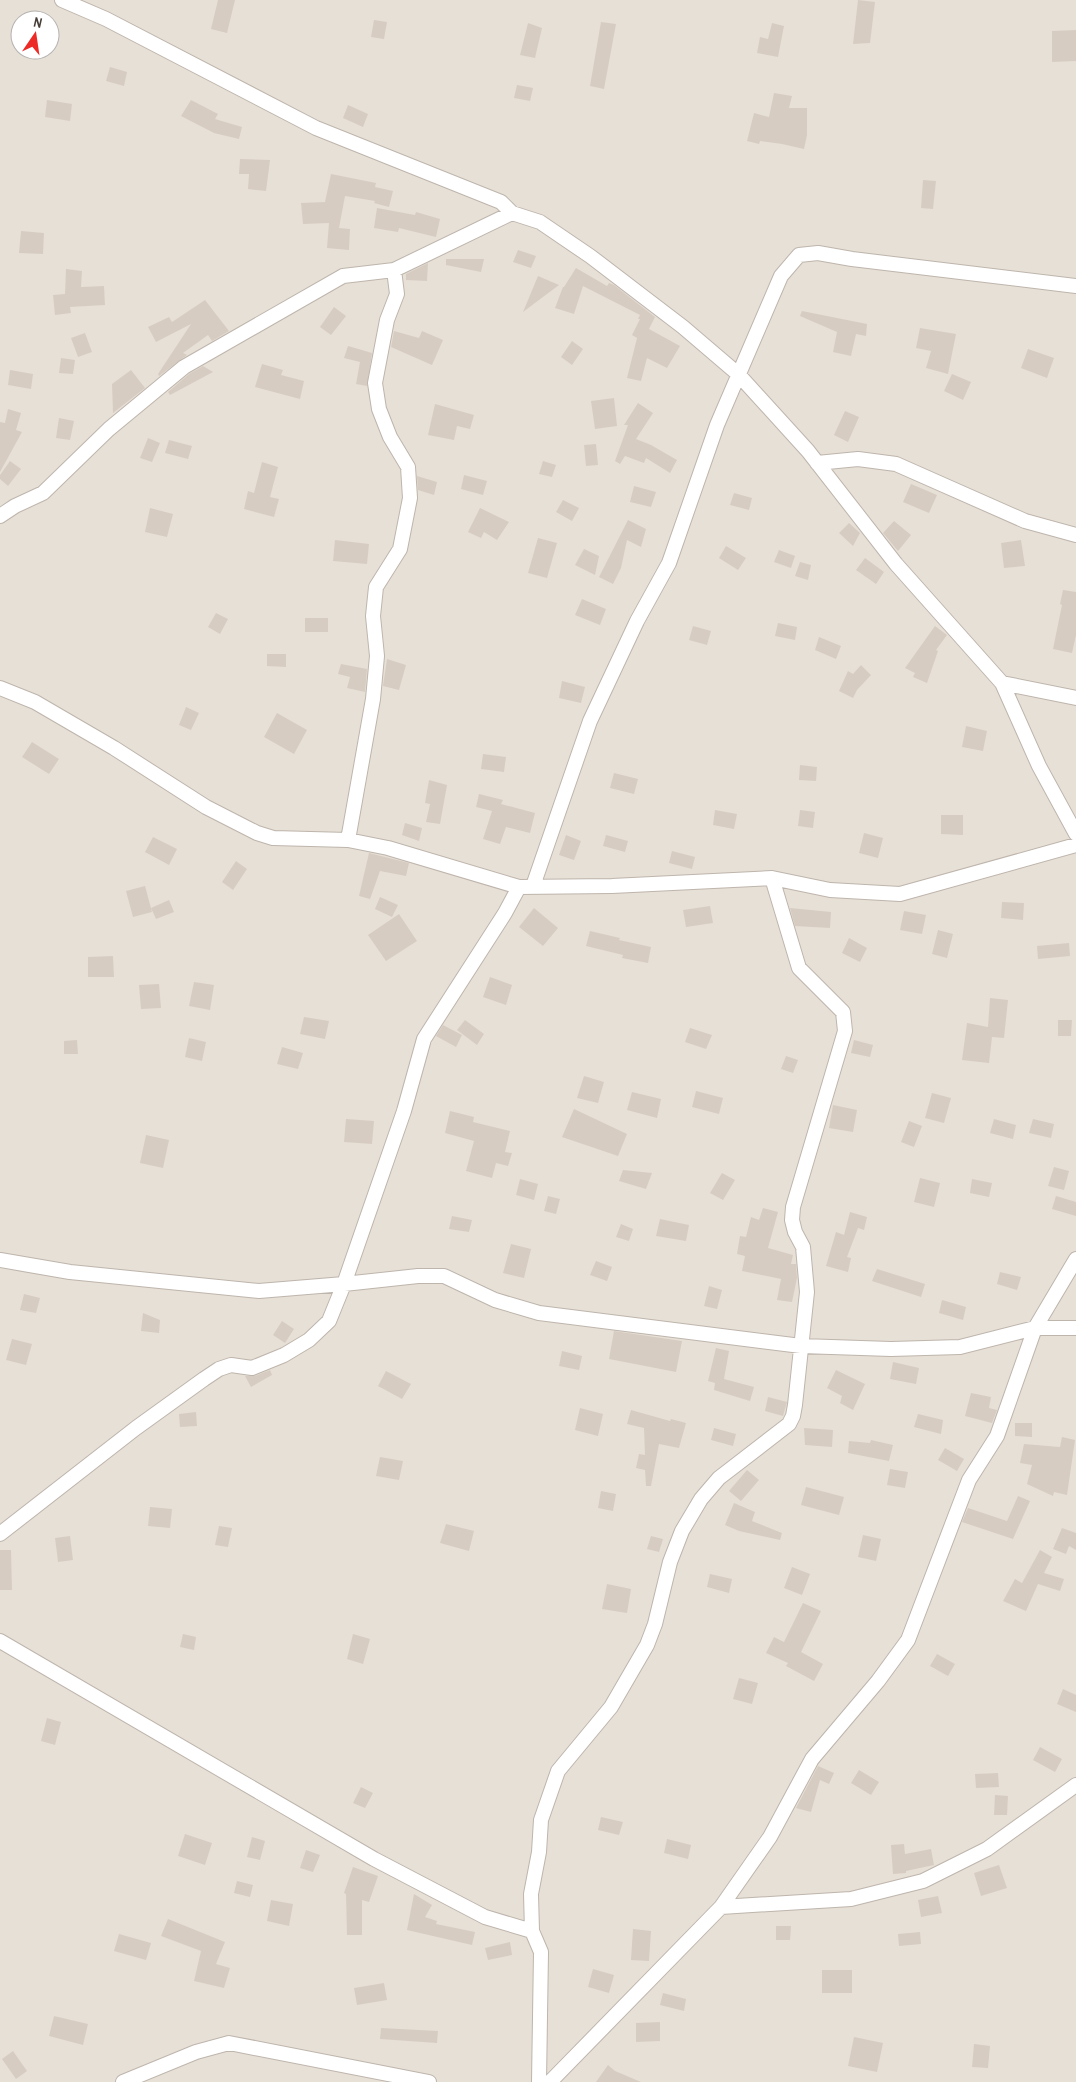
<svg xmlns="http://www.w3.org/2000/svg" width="1076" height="2082" viewBox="0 0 1076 2082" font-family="'Archivo Narrow',sans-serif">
  <rect width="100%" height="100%" fill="#f3efe9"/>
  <path fill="#e7e0d7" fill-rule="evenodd" d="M0,0H1076V2082H0ZM20,20H50V50H20Z"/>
  <path fill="#d7ccc2" d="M218,0H235L227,33L211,29Z
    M858,0L875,2L870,43L853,44Z
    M374,20L387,22L384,39L371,37Z
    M601,22L616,24L604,89L590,86Z
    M528,23L542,28L535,58L520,55Z
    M772,23L784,26L778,57L757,53L760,37L768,39Z
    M1076,30V61L1052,62V31Z
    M110,67L127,72L124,86L106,81Z
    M517,85L533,88L530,101L514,98Z
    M774,93L792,96L789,108H807V135L804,149L782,144L760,141L759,144L747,141L754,113L769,117Z
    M47,100L72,104L70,121L45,117Z
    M191,100L218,114L215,119L242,127L239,139L214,133L181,116Z
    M348,105L368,114L363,127L343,118Z
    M240,159L270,160L266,191L248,189L249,174H239Z
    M331,174L376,183L375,187L393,191L389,207L374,203L375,201L345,196L339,228L350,229L349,250L327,248L329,223L303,224L301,203L325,202Z
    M923,180L936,181L933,209L921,208Z
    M377,208L415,215L416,212L440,219L436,237L399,228L398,232L374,228Z
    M21,231L44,233L43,254L19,253Z
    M518,250L536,256L531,268L513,262Z
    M446,259H484L481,272L446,265Z
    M428,263L427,281L406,280V274Z
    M576,268L607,286L609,283L614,285L655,317L649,329L680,346L667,368L647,358L641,381L627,378L637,338L632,335L640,319H638L640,315L583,286L574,314L555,308L563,287H564Z
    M66,269L82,271L81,287L104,286L105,305L70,307L71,313L55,315L53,295L65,294Z
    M538,276L559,285L523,312Z
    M205,300L229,331L212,341L208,335L183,353L187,355L159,376L158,374L191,324L156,342L148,327L169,317L172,322Z
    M334,307L346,316L331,335L320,327Z
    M802,311L867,324L866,336L856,334L851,356L833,352L837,332L800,316Z
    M920,328L956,334L948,374L926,368L931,351L916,348Z
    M394,331L419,338L422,331L443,340L432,365L391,347Z
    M85,333L92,352L78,357L71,338Z
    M572,341L583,349L572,365L561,357Z
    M348,346L372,353L367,386L356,384L360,362L344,358Z
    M1028,349L1054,358L1047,378L1021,368Z
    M61,358L75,360L73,374L59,373Z
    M262,364L283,370L281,375L304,381L300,399L255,387Z
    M203,366L213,372L170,395L168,392L189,374Z
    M10,370L33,374L31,389L8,385Z
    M131,370L145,388L113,413L112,384Z
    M952,374L971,382L963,400L944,391Z
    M614,398L617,426L595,429L591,401Z
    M638,403L653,413L636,439L651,445L677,460L670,473L646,458L644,463L625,456L620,464L615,461L628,425H624Z
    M435,404L474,415L470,429L457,426L454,440L428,435Z
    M8,409L21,413L16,430L22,432L0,472V422L5,423Z
    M845,411L859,417L848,442L834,435Z
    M59,418L74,421L70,440L56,438Z
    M148,438L160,443L152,462L140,458Z
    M169,440L192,446L188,459L165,453Z
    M596,444L598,465L586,466L584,445Z
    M10,461L21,469L8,486L0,479V475Z
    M543,461L556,465L552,477L539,474Z
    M262,462L278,467L270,497L279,499L274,517L244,509L248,491L254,493Z
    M464,475L487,481L483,495L461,489Z
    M417,476L437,482L434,495L418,490Z
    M911,484L937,495L929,513L903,502Z
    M634,486L656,492L651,507L630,502Z
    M734,493L752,498L749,510L730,505Z
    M563,500L579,508L572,521L556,512Z
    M150,508L173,514L167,537L145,532Z
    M480,508L509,522L497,540L484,532L481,538L468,532Z
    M628,520L646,529L641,547L627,540L621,568L613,584L599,577Z
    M894,521L911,535L898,551L883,533Z
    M849,523L860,533L853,546L839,533Z
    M538,538L557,543L547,578L528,573Z
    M335,540L369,544L367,564L333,561Z
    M1021,540L1025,566L1004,568L1001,543Z
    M726,546L746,558L738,570L719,558Z
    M584,549L599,556L595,575L575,565Z
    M779,550L795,556L791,568L774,562Z
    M865,558L884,572L876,584L856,570Z
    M800,562L811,565L808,580L795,576Z
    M1063,590L1076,592V635L1072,653L1053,649L1062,605L1060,604Z
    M582,599L606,609L600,625L575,615Z
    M216,613L228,619L220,634L208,627Z
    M305,618H328V632H305Z
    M778,623L797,627L795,640L775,636Z
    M693,626L711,631L707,645L689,640Z
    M935,626L947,635L936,650L938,651L927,683L913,677L915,673L905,668Z
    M819,637L841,646L836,659L815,650Z
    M267,654H286V667L267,666Z
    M387,659L406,665L399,690L383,686Z
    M341,664L367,669L365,692L347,688L350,677L338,674Z
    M861,665L871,675L857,690L853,698L839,691L848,671L853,674Z
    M562,681L585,687L581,703L559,698Z
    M186,707L199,713L191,730L179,725Z
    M277,713L307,730L294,754L264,737Z
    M966,726L987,731L983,751L962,747Z
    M32,742L59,759L49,774L22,757Z
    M483,754L506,757L504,772L481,769Z
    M800,765L817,767L816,781L799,780Z
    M614,773L638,779L634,794L610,788Z
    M429,780L447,785L440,824L426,822L430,804L425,803Z
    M479,794L503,800L501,804L535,813L530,833L506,827L500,844L483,839L492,811L476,807Z
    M715,810L737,814L734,829L713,825Z
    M800,810L815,812L813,828L798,826Z
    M941,815H963V835L941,834Z
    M405,823L422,828L419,841L402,835Z
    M864,833L883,838L878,858L859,853Z
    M566,835L581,841L574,860L559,855Z
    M606,835L628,841L625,852L603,846Z
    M153,837L177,849L169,865L145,852Z
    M672,851L695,857L692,869L669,863Z
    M369,853L409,863L406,876L380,871L370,899L359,896Z
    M236,861L247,869L233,890L222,882Z
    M145,886L152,912L133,917L126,891Z
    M380,897L398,905L392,917L375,909Z
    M169,900L174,912L156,919L151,908Z
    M1002,902L1024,903L1023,920L1001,918Z
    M710,906L713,923L686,927L683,910Z
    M534,908L558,928L543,946L519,927Z
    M790,908L831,912L830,928L795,926Z
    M904,911L926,915L922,934L900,930Z
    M399,914L417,941L386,961L368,935Z
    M938,930L953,934L947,958L932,954Z
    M590,931L620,938L619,940L651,947L648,963L622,958L623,955L586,946Z
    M849,938L867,948L860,962L842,953Z
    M1069,943L1070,956L1038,959L1037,946Z
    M113,956L114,977H88V957Z
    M490,977L512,985L506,1005L483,997Z
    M194,982L214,985L210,1010L189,1006Z
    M159,984L161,1008L141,1009L139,985Z
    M990,998L1008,1000L1004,1038L992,1037L989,1063L962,1060L967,1023L988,1027Z
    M304,1017L329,1021L325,1039L300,1034Z
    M465,1020L484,1034L477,1045L457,1030Z
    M1058,1020H1072L1071,1036H1058Z
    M443,1025L462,1035L456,1047L436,1036Z
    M690,1028L712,1035L706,1049L685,1042Z
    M189,1038L206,1042L202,1061L185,1057Z
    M77,1040L78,1054H64V1041Z
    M854,1040L873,1045L870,1057L851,1053Z
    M282,1047L303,1053L298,1069L277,1064Z
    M786,1056L798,1060L793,1073L781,1069Z
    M584,1076L604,1082L598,1103L577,1098Z
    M696,1091L723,1098L719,1114L692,1107Z
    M632,1092L661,1099L657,1118L627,1110Z
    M932,1093L951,1098L944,1123L925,1118Z
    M833,1105L857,1110L853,1132L829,1128Z
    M574,1109L627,1134L618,1156L562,1137Z
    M450,1111L474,1117L473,1122L510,1131L505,1152L512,1153L508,1166L496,1163L492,1178L466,1171L474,1141L445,1133Z
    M346,1119L374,1121L372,1144L344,1142Z
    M994,1119L1016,1125L1013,1139L990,1133Z
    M1033,1119L1054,1124L1051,1138L1029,1133Z
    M909,1121L922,1126L914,1147L901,1142Z
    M146,1135L169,1140L163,1168L140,1163Z
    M1054,1167L1069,1171L1064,1190L1048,1186Z
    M623,1170L652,1173L646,1189L619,1181Z
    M722,1173L735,1180L723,1200L710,1193Z
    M920,1178L940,1183L934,1207L914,1202Z
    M520,1179L538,1184L534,1200L516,1195Z
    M972,1179L992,1183L989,1197L970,1193Z
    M548,1196L560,1199L556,1214L544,1211Z
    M1056,1196L1076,1202V1216L1052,1209Z
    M763,1208L778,1212L768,1248L793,1255L791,1264H796L797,1278L792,1302L777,1300L781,1279L742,1271L745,1256L737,1254L740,1236L746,1237L751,1217L759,1220Z
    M850,1212L867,1217L864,1230L858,1228L847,1257L851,1258L848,1272L826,1266L836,1232L844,1235Z
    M452,1216L472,1220L469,1232L449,1229Z
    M660,1219L689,1225L686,1241L656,1236Z
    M621,1224L633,1229L629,1241L616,1237Z
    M511,1244L531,1249L524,1278L503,1273Z
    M596,1261L612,1267L607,1281L590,1275Z
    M877,1269L925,1284L921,1297L872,1281Z
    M1000,1272L1021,1277L1017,1290L997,1284Z
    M709,1286L722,1290L717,1309L704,1306Z
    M24,1294L40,1298L36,1313L20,1310Z
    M942,1300L966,1307L963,1320L939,1313Z
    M143,1313L160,1320L159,1333L141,1331Z
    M282,1321L294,1329L285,1343L273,1335Z
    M614,1331L682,1341L676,1372L609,1359Z
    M12,1339L32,1344L26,1365L6,1360Z
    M716,1348L729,1351L724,1379L754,1387L750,1401L714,1390L715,1383L708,1381Z
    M562,1351L582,1356L579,1370L559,1366Z
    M893,1362L919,1368L916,1384L890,1379Z
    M270,1370L272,1375L251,1387L245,1376H255Z
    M836,1370L865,1384L853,1410L840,1403L842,1396L827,1388Z
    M386,1371L411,1384L402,1399L378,1386Z
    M971,1393L991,1397L989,1408L997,1410L992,1423L965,1416Z
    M768,1397L787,1402L783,1416L765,1411Z
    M580,1408L603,1414L598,1436L575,1430Z
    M631,1410L670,1421L671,1419L686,1423L679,1448L659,1444L651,1486H646L645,1470L636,1468L639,1454L645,1455L644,1428L627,1424Z
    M196,1412L197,1426L180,1427L179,1414Z
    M918,1414L943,1420L941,1434L914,1427Z
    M1015,1423H1032V1437L1015,1436Z
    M714,1428L736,1434L733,1446L711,1440Z
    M804,1428L833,1430L832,1447L805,1445Z
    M1062,1437L1075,1440L1067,1495L1054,1492L1053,1496L1027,1484L1032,1465L1020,1463L1024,1444L1060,1447Z
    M871,1440L893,1445L889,1461L848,1453L849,1441L870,1443Z
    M945,1448L964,1459L957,1471L938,1460Z
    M380,1457L403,1461L399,1480L376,1476Z
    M890,1469L908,1472L905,1488L887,1485Z
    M747,1470L759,1480L741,1501L729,1491Z
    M806,1487L844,1497L839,1515L801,1505Z
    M601,1491L616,1494L613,1511L598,1508Z
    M1018,1496L1030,1501L1013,1539L962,1522L968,1508L1007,1521Z
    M734,1503L755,1512L752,1521L782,1533L780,1540L739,1531L725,1525Z
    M150,1507L172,1509L170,1528L148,1526Z
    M446,1524L474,1531L469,1551L440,1543Z
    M219,1526L232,1528L228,1547L215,1545Z
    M1062,1528L1076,1533V1550L1069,1546L1066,1554L1053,1549Z
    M863,1535L881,1539L876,1561L858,1557Z
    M70,1536L73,1560L58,1562L55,1538Z
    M651,1536L663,1539L659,1552L647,1549Z
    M0,1550H11L12,1590H0Z
    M1040,1550L1052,1557L1044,1573L1064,1579L1060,1591L1038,1584L1026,1611L1003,1601L1015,1579L1022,1583Z
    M792,1567L810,1574L802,1595L784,1588Z
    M710,1574L732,1579L729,1593L707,1587Z
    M607,1584L631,1589L627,1613L602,1609Z
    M803,1603L821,1611L801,1652L823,1664L814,1681L786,1666L788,1663L766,1653L774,1637L784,1642Z
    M183,1634L196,1637L194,1650L180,1647Z
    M353,1634L370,1639L363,1664L347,1659Z
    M937,1654L955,1664L948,1676L930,1666Z
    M739,1678L758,1683L752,1704L733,1699Z
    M1063,1689L1076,1695V1712L1057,1704Z
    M47,1718L61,1722L55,1745L41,1741Z
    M1040,1747L1062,1759L1055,1772L1033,1760Z
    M818,1766L834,1773L829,1784L820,1780L811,1812L796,1808Z
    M859,1770L879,1782L871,1795L851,1783Z
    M998,1773L999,1787L976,1788L975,1774Z
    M361,1787L373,1793L365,1808L353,1803Z
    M995,1795L1008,1796L1007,1815H994Z
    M601,1817L623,1822L619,1835L598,1830Z
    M185,1834L212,1843L205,1865L178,1856Z
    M252,1837L265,1841L260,1860L247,1857Z
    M667,1839L691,1845L688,1859L664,1853Z
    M904,1844L905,1854L931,1849L934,1865L906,1871V1873L893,1874L891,1845Z
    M306,1850L320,1855L313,1872L300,1868Z
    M999,1865L1007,1888L981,1896L974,1873Z
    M353,1867L378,1876L369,1902L362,1900V1935H347L346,1894L344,1893Z
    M237,1881L253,1885L250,1897L234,1893Z
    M414,1894L432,1905L425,1917L437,1921L436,1924L475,1932L472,1945L407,1930Z
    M938,1896L942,1913L921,1917L918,1900Z
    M271,1900L293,1904L289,1926L267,1921Z
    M168,1919L225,1942L216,1964L230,1968L224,1988L194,1981L201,1951L161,1936Z
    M776,1926H791L790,1940H776Z
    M633,1929L651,1931L649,1961L631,1960Z
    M920,1932L921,1944L899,1946L898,1934Z
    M119,1934L151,1943L146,1960L114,1951Z
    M510,1942L512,1955L488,1960L485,1948Z
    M593,1969L614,1975L609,1993L588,1987Z
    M822,1970H852V1993H822Z
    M384,1983L387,2000L357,2005L354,1988Z
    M663,1993L686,1999L684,2011L660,2005Z
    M54,2016L88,2024L83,2045L49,2036Z
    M660,2022V2041L636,2042V2023Z
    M381,2028L438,2031L437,2043L380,2039Z
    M854,2037L883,2043L877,2072L848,2066Z
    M974,2044L990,2046L988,2068L972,2067Z
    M13,2051L27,2071L16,2079L2,2059Z
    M608,2065L615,2071L641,2082H596Z"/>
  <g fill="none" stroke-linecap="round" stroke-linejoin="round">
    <defs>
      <path id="minor" d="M62,0L106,19L316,128L501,202L512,213L540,222L590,256L683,327L738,374L808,451L896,564L1002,683L1039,766L1076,834
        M817,463L858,459L896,464L1025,521L1076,535
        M0,516L15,506L43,493L109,429L184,367L343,276L394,270L512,213
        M1002,683L1076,698
        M0,688L35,702L114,748L206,807L257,833L273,838L348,840L388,848L519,887L612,886L772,878L830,890L900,894L1076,845
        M348,840L373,699L377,656L373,616L376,587L400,549L410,498L408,467L390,437L379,409L375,383L387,320L397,294L394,270
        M533,886L590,721L637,621L669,563L717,425L781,276L799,255L818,253L852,259L1076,286
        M0,1260L70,1272L259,1291L344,1284L418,1276H444L495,1300L539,1313L801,1346L891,1349L960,1347L1035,1328H1076
        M0,1534L136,1428L204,1379L219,1369L231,1365L252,1368L284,1355L309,1340L329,1321L344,1284L404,1111L424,1039L505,913L519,887
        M0,1641L374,1859L485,1917L532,1931
        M721,1907L851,1899L923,1881L987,1849L1076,1785
        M123,2082L196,2052L229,2043L429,2082
        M539,2082L541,1952L532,1931L531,1894L539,1852L541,1820L558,1771L611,1707L647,1645L655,1624L670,1562L682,1531L701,1499L719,1478L789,1424L793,1416L795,1405L807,1292L803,1247L795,1232L792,1220L793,1207L845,1031L843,1012L799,968L772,878
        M550,2082L721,1907L770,1837L812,1759L878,1681L908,1640L969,1480L997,1436L1035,1328L1076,1259"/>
    </defs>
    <use href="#minor" stroke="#beb5ac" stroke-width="16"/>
    <use href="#minor" stroke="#fff" stroke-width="14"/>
  </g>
  <g transform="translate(35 35) rotate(13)"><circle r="24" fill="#ffffff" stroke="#b5b2af"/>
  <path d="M0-4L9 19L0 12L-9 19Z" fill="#ed2b26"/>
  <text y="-8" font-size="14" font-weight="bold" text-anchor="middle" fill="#473f38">N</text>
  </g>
</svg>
